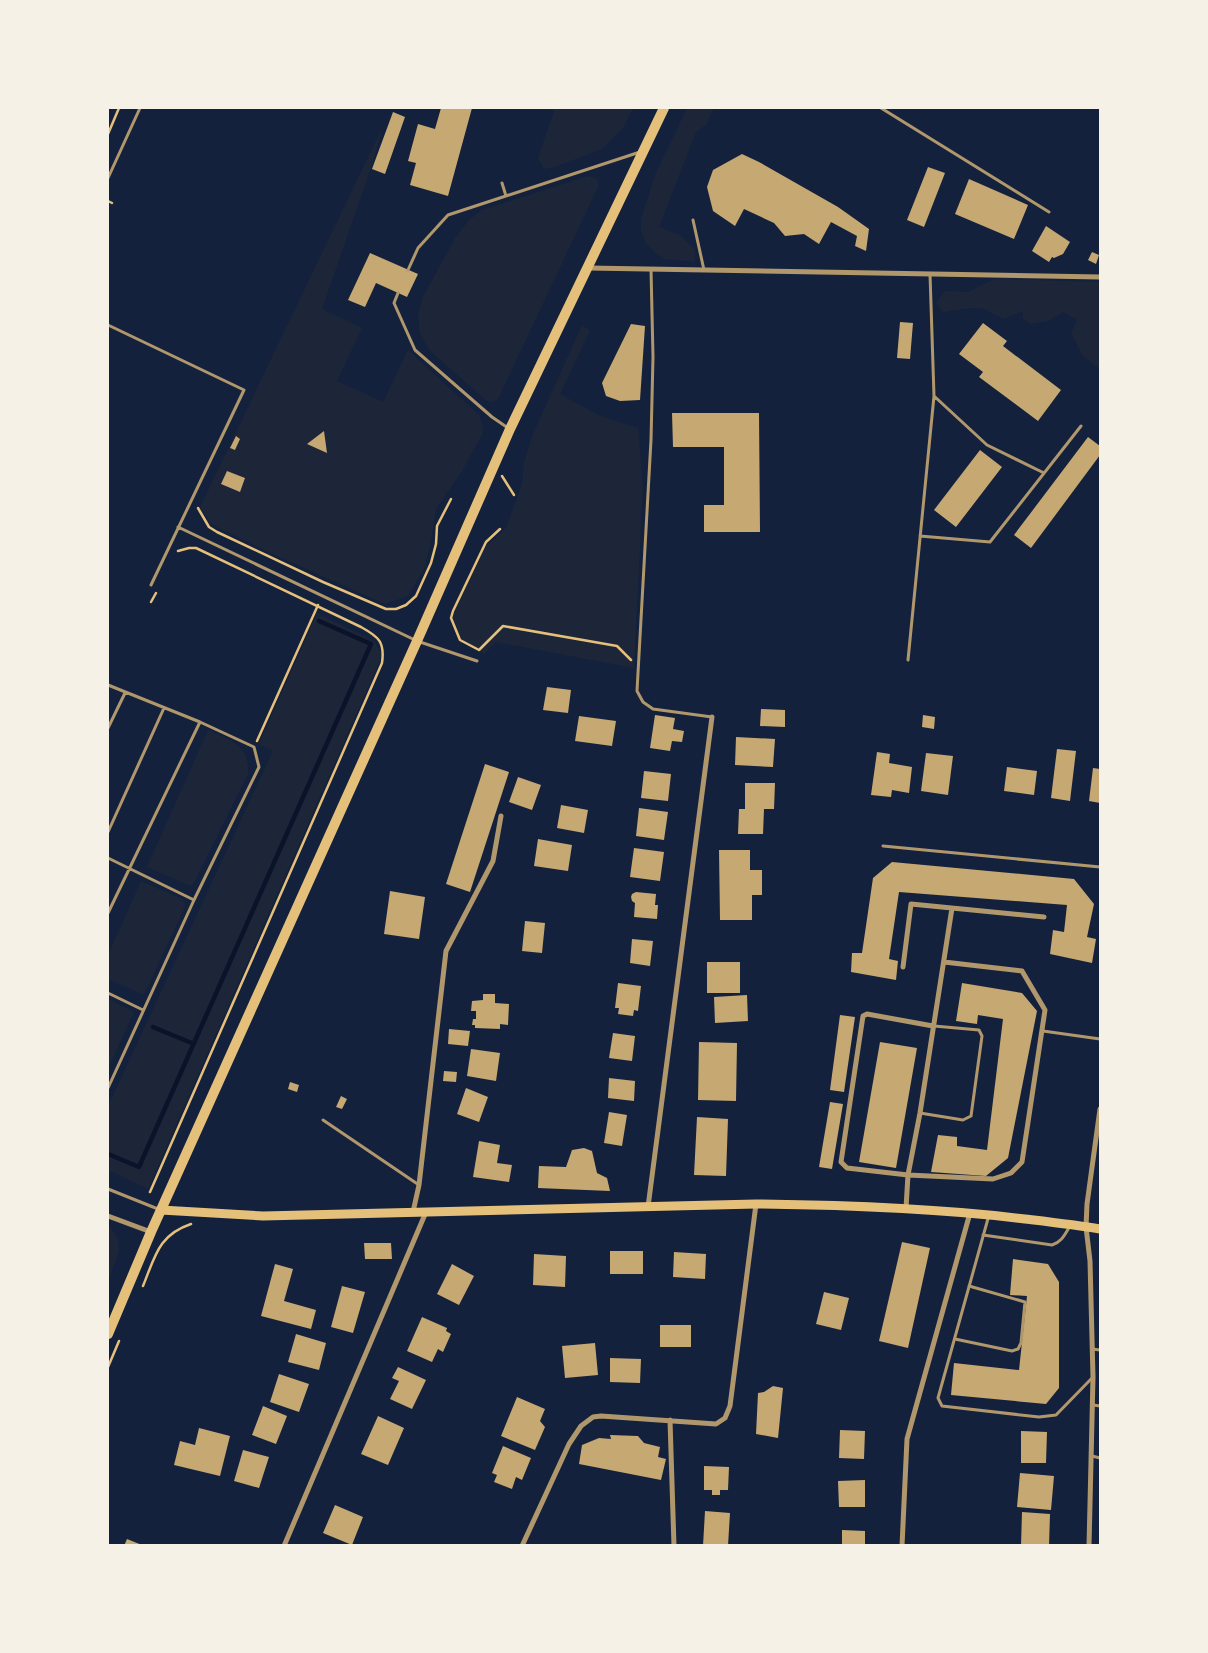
<svg xmlns="http://www.w3.org/2000/svg" width="1208" height="1653" viewBox="0 0 1208 1653" font-family="'Exo 2',sans-serif">
  <rect width="100%" height="100%" fill="#14213d"/>
  <path fill="#1d2539" d="M555,108H633L623,128L602,149L555,167L544,169L538,158Z
    M687,108H714L706,125L696,132L659,227L680,235L695,250V262L665,259L654,252L646,243L641,231V219L655,175Z
    M383,126L374,159L322,309L362,328L337,381L383,402L408,350L479,415L483,427V433L462,471L436,509L430,547L424,569L408,596L385,604L264,550L211,524L200,507Z
    M588,176L596,178L598,182V187L498,399L492,402L487,401L430,351L420,334L418,315L423,297L455,238L469,220L482,210Z
    M994,279L1100,282V369L1083,356L1071,333L1077,320L1063,312L1048,321L1031,324L1023,319V311L1003,319L982,308H970L943,312L936,302L945,291L968,292Z
    M582,325L590,331L560,394L600,416L638,428L643,487L634,668L496,642L484,654L461,638L451,618L481,551L506,528L522,484L524,462L533,434Z
    M317,613L375,642L381,653L380,660L148,1189L108,1170V1106L273,751L259,744Z
    M208,730C230,740 250,745 248,774L194,883L190,886L147,867Z
    M141,881L180,898L184,902L185,907L144,995L108,979V955Z
    M108,999L134,1012L108,1069Z
    M108,1226C128,1244 116,1259 108,1279Z"/>
  <g fill="none" stroke-linecap="round" stroke-linejoin="round">
    <path stroke="#0b132b" stroke-width="4.5" d="M153,1027L194,1044
      M108,1154L139,1167L371,644L319,621"/>
  </g>
  <path fill="#c6a872" d="M441,108H472L448,196L410,185L416,163L408,161L418,124L435,129Z
    M393,112L405,117L385,174L372,169Z
    M742,154L759,162L838,207L869,229L866,251L855,246L857,236L831,222L819,244L804,234L785,236L774,223L744,209L735,226L713,211L707,187L713,170Z
    M928,167L945,173L924,227L907,220Z
    M969,179L1028,205L1014,239L955,214Z
    M1046,226L1070,242L1063,254L1054,258L1052,257L1049,262L1032,251Z
    M1092,252L1099,255L1096,264L1088,260Z
    M370,253L418,274L407,297L376,283L365,307L348,300Z
    M900,322L913,323L910,359L897,358Z
    M983,323L1007,341L1003,346L1061,390L1038,421L979,377L983,372L959,354Z
    M631,324L645,326L640,400L620,401L606,396L602,383Z
    M672,413H759L760,532H704V505H724V447H673Z
    M324,431L327,453L307,444Z
    M236,436L240,439L235,450L230,448Z
    M1088,437L1100,446V455L1031,548L1014,535Z
    M980,450L1002,467L956,527L934,510Z
    M227,471L245,478L240,492L221,484Z
    M547,687L571,690L568,713L543,710Z
    M761,709L785,710V727L760,726Z
    M655,715L675,718L673,729L684,731L682,742L672,741L670,751L650,748Z
    M923,715L935,717L934,729L922,727Z
    M579,716L616,721L612,746L575,741Z
    M736,737L775,739L773,767L735,765Z
    M1057,749L1076,751L1070,801L1051,798Z
    M877,752L890,754L889,763L912,767L909,793L892,790L891,797L871,795Z
    M926,753L953,756L948,795L921,791Z
    M485,764L509,772L470,892L446,884Z
    M1007,767L1037,771L1034,795L1004,791Z
    M1093,768L1100,769V803L1089,801Z
    M644,771L671,774L668,801L641,798Z
    M518,777L541,785L532,810L509,802Z
    M745,783H775L774,809H764L763,834H738L739,809H745Z
    M561,805L588,810L584,833L557,828Z
    M639,808L668,812L664,840L636,836Z
    M538,839L572,845L568,871L534,866Z
    M634,848L664,852L660,881L630,877Z
    M719,850H750V870H762V895H752V920H720Z
    M892,862L1074,879L1094,904L1087,937L1096,939L1092,963L1050,954L1053,930L1064,932L1067,905L899,892L889,959L898,961L896,980L851,972L852,953H862L873,878Z
    M390,891L425,897L419,939L384,934Z
    M636,892L656,894L655,905H658L657,919L634,917L635,903L632,901L631,897L632,894Z
    M525,921L545,923L542,953L522,951Z
    M632,939L653,941L650,966L630,963Z
    M707,962H740V993H707Z
    M618,983L641,986L638,1011L634,1010L633,1016L618,1014L619,1008H615Z
    M962,983L1022,993L1037,1011L1008,1158L986,1176L931,1172L938,1135L957,1137V1146L987,1150L1003,1019L978,1015L977,1024L956,1021Z
    M483,994H495V1003L509,1004L508,1025L500,1024V1029L475,1028V1025H472L473,1019H476V1011H471L472,1001L483,1000Z
    M747,995L748,1021L715,1023L714,997Z
    M840,1015L855,1017L844,1092L830,1090Z
    M449,1029L470,1031L468,1046L448,1044Z
    M613,1033L635,1036L632,1061L609,1058Z
    M699,1042L737,1043L736,1101L698,1100Z
    M880,1042L917,1048L896,1168L859,1162Z
    M471,1049L500,1053L496,1081L467,1076Z
    M444,1071L457,1072L456,1082L443,1081Z
    M609,1078L635,1081L634,1101L608,1098Z
    M290,1082L299,1085L297,1092L288,1089Z
    M466,1088L488,1097L479,1122L457,1114Z
    M341,1096L347,1099L342,1109L336,1107Z
    M830,1102L843,1104L832,1169L819,1167Z
    M609,1112L627,1115L622,1146L604,1143Z
    M697,1117L728,1119L726,1176L694,1175Z
    M479,1141L500,1145L497,1163L512,1165L509,1182L473,1177Z
    M584,1148L592,1151L597,1173L607,1178L610,1191L538,1188L539,1166L566,1167L572,1150Z
    M902,1242L930,1248L908,1348L879,1341Z
    M364,1243H391L392,1259H365Z
    M610,1251H643V1274H610Z
    M674,1252L706,1254L705,1279L673,1277Z
    M534,1254L566,1256L565,1287L533,1285Z
    M1013,1259L1048,1264L1059,1282V1388L1046,1404L951,1395L954,1363L1019,1370L1027,1296L1010,1295Z
    M275,1264L293,1269L284,1301L316,1310L311,1329L261,1316Z
    M452,1264L474,1276L459,1305L437,1294Z
    M342,1286L365,1292L353,1333L331,1327Z
    M824,1292L849,1298L841,1330L816,1324Z
    M422,1317L447,1328L446,1331L451,1334L443,1352L438,1349L432,1362L407,1351Z
    M660,1325H691V1347H660Z
    M296,1334L326,1343L319,1370L288,1362Z
    M595,1343L598,1375L565,1378L562,1346Z
    M610,1358L641,1359L640,1383L610,1382Z
    M398,1367L426,1380L412,1409L390,1399L399,1381L392,1378Z
    M279,1374L309,1384L299,1412L270,1402Z
    M773,1386L783,1388L778,1438L756,1434L758,1393L764,1392Z
    M517,1397L545,1409L540,1421L545,1427L535,1450L501,1436Z
    M263,1406L287,1416L276,1444L252,1435Z
    M378,1416L404,1428L388,1465L361,1454Z
    M199,1428L230,1436L220,1476L174,1465L180,1441L195,1445Z
    M840,1430L865,1431L864,1459L839,1458Z
    M1021,1431L1047,1432L1046,1463H1021Z
    M610,1435L638,1436L644,1443L660,1447L658,1457L666,1459L661,1480L579,1464L582,1445L599,1438L611,1439Z
    M503,1446L531,1458L522,1480L516,1477L512,1489L494,1482L497,1475L492,1473Z
    M243,1450L269,1457L259,1488L234,1481Z
    M704,1466L729,1467L728,1490H720V1495H712V1490H704Z
    M1020,1473L1054,1476L1051,1510L1017,1507Z
    M865,1480V1507H839L838,1481Z
    M335,1505L363,1517L352,1545L323,1533Z
    M705,1511L730,1513L728,1546H703Z
    M1022,1512L1050,1514L1049,1546H1021Z
    M842,1530L865,1531V1546H842Z
    M127,1539L142,1545V1546H124Z"/>
  <g fill="none" stroke-linecap="round" stroke-linejoin="round">
    <path stroke="#e5c07b" stroke-width="2.5" d="M108,134L119,108
      M108,201L112,203
      M502,476L514,495
      M198,508L209,527L217,532L323,582L386,609H396L406,605L416,596L431,563L436,544L437,526L451,499
      M500,529L486,542L453,611L451,618L460,640L479,650L503,626L617,646L631,660
      M151,602L156,593
      M257,741L318,605
      M150,1192L382,663C385,642 379,637 361,627L196,548H189L178,551
      M143,1286C155,1257 158,1235 191,1224
      M108,1367L119,1341"/>
    <path stroke="#b1986c" stroke-width="3" d="M881,108L1049,212
      M108,178L140,108
      M502,183L506,196
      M693,220L704,270
      M651,269L653,357L651,440L637,691L643,702L653,709L712,717
      M408,270L418,248L448,215L640,152
      M398,293L394,303L415,350L492,417L508,428
      M108,325L244,390L151,585
      M934,396L987,445L1044,473
      M178,527L417,641L477,661
      M920,536L990,542L1081,426
      M908,660L934,396L930,274
      M108,685L200,722L254,747L259,767L194,900L108,1088
      M108,728L125,693
      M108,832L164,708
      M883,846L1100,867
      M108,858L194,900
      M108,913L200,722
      M108,993L143,1010
      M1043,1031L1100,1039
      M920,1113L963,1120L971,1116L982,1036L979,1030L934,1026
      M323,1120L419,1185
      M108,1189L158,1209
      M989,1215L938,1398L942,1406L1039,1417L1056,1415L1093,1377
      M983,1235L1052,1245C1062,1242 1065,1234 1070,1226
      M955,1339L1012,1351L1018,1349L1021,1343L1025,1302L969,1286
      M1092,1349L1100,1350
      M1093,1405L1100,1406
      M1092,1456L1100,1458"/>
    <path stroke="#b1986c" stroke-width="5" d="M588,268L1100,277
      M903,967L911,904L1044,917
      M933,1026L867,1014L863,1016L841,1162L847,1168L908,1175L993,1179L1011,1173L1022,1162L1045,1010L1022,971L944,962
      M648,1207L712,717
      M906,1208L908,1175L920,1113L952,908
      M413,1212L419,1185L446,951L493,861L501,816
      M108,1216L151,1232
      M670,1420L674,1546
      M284,1546L426,1212
      M522,1546L569,1444L581,1426L593,1417L601,1416L716,1424L725,1418L730,1406L756,1204
      M902,1546L907,1439L970,1213
      M1089,1546L1093,1377L1090,1261L1086,1227L1087,1204L1100,1109"/>
    <path stroke="#e5c07b" stroke-width="9" d="M161,1210L263,1216L756,1204C846,1205 935,1208 1025,1219C1050,1222 1076,1225 1100,1229"/>
    <path stroke="#e5c07b" stroke-width="10" d="M108,1334L151,1232L417,641L510,429L664,108"/>
  </g>
  <rect width="1208" height="1653" fill="none" stroke="#f6f1e7" stroke-width="218"/>
</svg>
